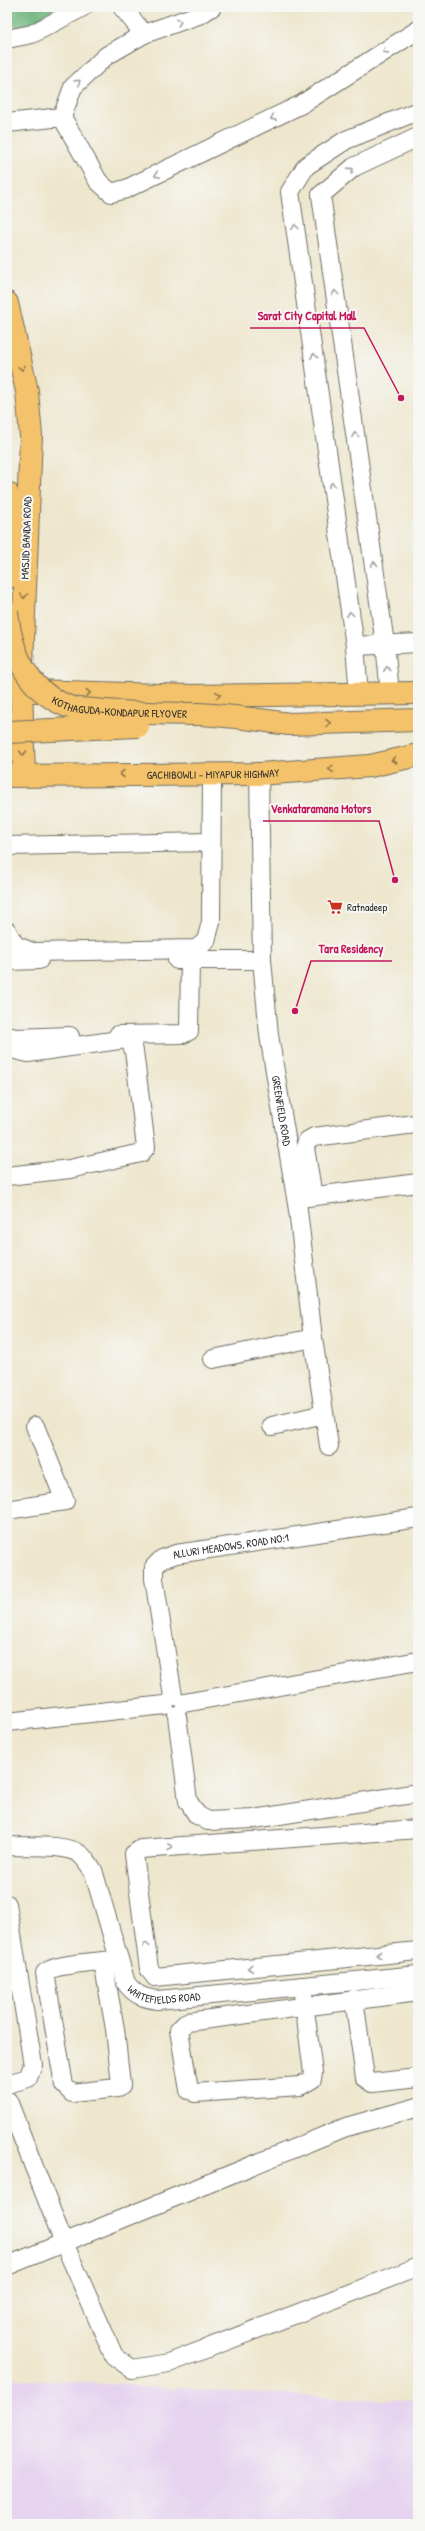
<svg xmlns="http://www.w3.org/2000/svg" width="425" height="2531" viewBox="0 0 425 2531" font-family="'Patrick Hand',sans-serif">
  <rect width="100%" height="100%" fill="#f6f6f2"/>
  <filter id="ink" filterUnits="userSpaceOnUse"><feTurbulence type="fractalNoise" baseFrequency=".025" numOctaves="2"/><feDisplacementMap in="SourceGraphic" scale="8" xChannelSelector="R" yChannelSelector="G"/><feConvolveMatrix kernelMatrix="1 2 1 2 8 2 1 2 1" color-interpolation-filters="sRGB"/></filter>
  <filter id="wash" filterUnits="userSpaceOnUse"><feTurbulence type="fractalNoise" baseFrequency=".012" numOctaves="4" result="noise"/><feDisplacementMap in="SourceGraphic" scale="16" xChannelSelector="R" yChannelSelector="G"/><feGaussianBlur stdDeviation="0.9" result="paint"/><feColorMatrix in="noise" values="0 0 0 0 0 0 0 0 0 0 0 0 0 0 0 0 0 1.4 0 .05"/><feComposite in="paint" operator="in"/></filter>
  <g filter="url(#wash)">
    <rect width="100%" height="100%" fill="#eee7ce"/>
    <path fill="#e5d3f0" d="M7,2378L418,2402V2524H7Z"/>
    <path fill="#6cb47a" stroke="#4c7052" d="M7,7H57L21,30L7,20Z"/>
  </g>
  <g filter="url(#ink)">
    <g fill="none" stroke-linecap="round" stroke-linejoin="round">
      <defs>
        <g id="minor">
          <path d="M122,7L144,34"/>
          <path d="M7,39L32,34L83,7"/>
          <path d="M62,117L98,181L111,193L126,189L302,104L418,30"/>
          <path d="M62,117L73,87L106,56L144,34L201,14L212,7"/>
          <path d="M7,123L62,117"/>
          <path d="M321,195L385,644L390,693"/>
          <path d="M321,195L354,167L418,137"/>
          <path d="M355,646L418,643"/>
          <path d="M359,694L355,646L290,192L306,166L346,140L418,111"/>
          <path id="s1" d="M259,774L262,960L269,1035L298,1210L313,1338L329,1446"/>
          <path d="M7,846L210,842"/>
          <path d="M7,931L15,945L32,952L196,949L206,941L211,922L212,774"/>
          <path d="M177,960H262"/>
          <path d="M7,961L39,960"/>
          <path d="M118,1035L183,1034L189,1031L190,960"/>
          <path d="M7,1036L16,1038L70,1036"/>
          <path d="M7,1048L28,1053L126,1039L131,1043L134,1051L146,1147L141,1153L70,1169L7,1176"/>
          <path d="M313,1196L305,1148L307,1141L314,1137L415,1124"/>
          <path d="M300,1198L418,1183"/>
          <path d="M213,1359L313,1338"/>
          <path d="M272,1426L324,1414"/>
          <path d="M7,1510L65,1501L35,1426"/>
          <path id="s2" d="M173,1696L154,1579V1567L162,1559L176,1554L418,1518"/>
          <path d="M184,1703L418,1661"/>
          <path d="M177,1716L188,1801L197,1815L208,1821L254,1819L418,1793"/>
          <path d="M7,1722L165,1705"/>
          <path d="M418,1829L141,1849L134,1854L149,1969L155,1977L418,1951"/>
          <path id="s3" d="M7,1846C26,1847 67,1843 81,1855C86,1859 89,1866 93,1870L126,1983C135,1995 143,1998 158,2000L418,1975"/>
          <path d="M7,1904L33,2065L28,2078L7,2084"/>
          <path d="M103,1962L115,2029L121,2085L117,2088L72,2093L64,2085L45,1973C54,1963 104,1962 119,1959"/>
          <path d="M302,1986L313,2073L312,2079L300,2086L195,2093L189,2090L179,2030L187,2022L418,1992"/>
          <path d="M354,1999L365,2078L372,2083L418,2078"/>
          <path d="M8,2101L64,2243L114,2356L132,2369L169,2363L418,2267"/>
          <path d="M7,2266L346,2127L418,2107"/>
        </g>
        <g id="major">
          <path d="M7,303L27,391L31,436L21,690L24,775"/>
          <path d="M7,493L9,533L7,578"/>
          <path d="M33,691L192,696L418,693"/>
          <path d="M289,724L418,720"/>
          <path id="s4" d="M7,776L259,774L370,766L418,755"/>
        </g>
      </defs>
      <use href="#minor" stroke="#6f6d64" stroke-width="20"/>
      <use href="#major" stroke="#6f6d64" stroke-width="24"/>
      <use href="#minor" stroke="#fff" stroke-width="18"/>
      <use href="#major" stroke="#f3c26a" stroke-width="22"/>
      <defs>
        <g id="major-bridge">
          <path id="s5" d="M7,612C11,652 27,690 67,706C75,710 86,709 95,710C129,714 163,713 198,714C228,715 259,720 289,724"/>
          <path d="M7,732L138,726"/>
        </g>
      </defs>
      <use href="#major-bridge" stroke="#6f6d64" stroke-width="24" stroke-linecap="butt"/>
      <use href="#major-bridge" stroke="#f3c26a" stroke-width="22"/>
    </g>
    <defs><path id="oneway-chevron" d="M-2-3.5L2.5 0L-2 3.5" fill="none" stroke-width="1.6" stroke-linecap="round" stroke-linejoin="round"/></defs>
    <g stroke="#a0a0a0">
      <use href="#oneway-chevron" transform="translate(179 22) rotate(-19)"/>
      <use href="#oneway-chevron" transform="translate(385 51) rotate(148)"/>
      <use href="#oneway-chevron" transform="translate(78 82) rotate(-44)"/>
      <use href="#oneway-chevron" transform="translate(273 118) rotate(154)"/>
      <use href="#oneway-chevron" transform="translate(351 170) rotate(-37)"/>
      <use href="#oneway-chevron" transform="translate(157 175) rotate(154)"/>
      <use href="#oneway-chevron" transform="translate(295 227) rotate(-98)"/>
      <use href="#oneway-chevron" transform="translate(335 293) rotate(-98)"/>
      <use href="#oneway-chevron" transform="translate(314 356) rotate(-98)"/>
      <use href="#oneway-chevron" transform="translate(355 435) rotate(-98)"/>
      <use href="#oneway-chevron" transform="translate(332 485) rotate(-98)"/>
      <use href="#oneway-chevron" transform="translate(374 564) rotate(-98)"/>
      <use href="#oneway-chevron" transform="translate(350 614) rotate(-98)"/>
      <use href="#oneway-chevron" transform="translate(387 669) rotate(-95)"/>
      <use href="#oneway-chevron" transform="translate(170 1847) rotate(-4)"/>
      <use href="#oneway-chevron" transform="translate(146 1945) rotate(-98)"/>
      <use href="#oneway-chevron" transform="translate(379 1955) rotate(174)"/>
      <use href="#oneway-chevron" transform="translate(250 1968) rotate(174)"/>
    </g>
    <g stroke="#8f764a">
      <use href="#oneway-chevron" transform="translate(22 368) rotate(77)"/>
      <use href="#oneway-chevron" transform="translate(24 596) rotate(92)"/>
      <use href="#oneway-chevron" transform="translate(88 693) rotate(2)"/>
      <use href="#oneway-chevron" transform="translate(218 695) rotate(-1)"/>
      <use href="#oneway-chevron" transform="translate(328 723) rotate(-1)"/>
      <use href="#oneway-chevron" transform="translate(23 753) rotate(89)"/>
      <use href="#oneway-chevron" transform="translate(394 760) rotate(167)"/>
      <use href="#oneway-chevron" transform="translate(331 769) rotate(176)"/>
      <use href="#oneway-chevron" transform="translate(122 774) rotate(180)"/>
    </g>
  </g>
  <defs>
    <symbol id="supermarket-bare" viewBox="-9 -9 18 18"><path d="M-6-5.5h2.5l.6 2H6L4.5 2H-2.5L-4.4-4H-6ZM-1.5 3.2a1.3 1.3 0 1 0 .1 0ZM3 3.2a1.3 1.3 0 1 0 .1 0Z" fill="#c8321e" stroke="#f6f6f2" stroke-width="2.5" paint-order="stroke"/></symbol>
  </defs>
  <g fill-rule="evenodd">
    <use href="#supermarket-bare" x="324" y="896" width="22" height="22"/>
  </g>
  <g text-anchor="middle" stroke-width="4" stroke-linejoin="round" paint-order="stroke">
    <g font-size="11" fill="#2b2b2b" stroke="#f6f6f2">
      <text transform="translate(26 538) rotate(-88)" y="4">MASJID BANDA ROAD</text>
      <text dy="4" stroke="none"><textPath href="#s5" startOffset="170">KOTHAGUDA-KONDAPUR FLYOVER</textPath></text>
      <text dy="4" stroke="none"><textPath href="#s4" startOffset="206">GACHIBOWLI - MIYAPUR HIGHWAY</textPath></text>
      <text dy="4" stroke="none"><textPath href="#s1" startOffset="338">GREENFIELD ROAD</textPath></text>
      <text dy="4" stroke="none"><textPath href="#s2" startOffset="212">ALLURI MEADOWS, ROAD NO:1</textPath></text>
      <text dy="4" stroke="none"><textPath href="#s3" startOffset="255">WHITEFIELDS ROAD</textPath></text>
    </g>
    <g font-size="11" fill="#2b2b2b" stroke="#f6f6f2" text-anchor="start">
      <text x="347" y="911">Ratnadeep</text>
    </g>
  </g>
  <path fill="none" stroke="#c2185b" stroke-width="1.5" d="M401 398L364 328H250M395 880L379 821H263M295 1011L311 961H392"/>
  <g fill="#c2185b" stroke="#f6f6f2" stroke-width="1.5">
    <circle cx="401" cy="398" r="4"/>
    <circle cx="395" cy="880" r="4"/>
    <circle cx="295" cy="1011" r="4"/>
  </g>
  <g font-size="12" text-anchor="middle" font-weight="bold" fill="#c2185b" stroke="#f6f6f2" stroke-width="4" stroke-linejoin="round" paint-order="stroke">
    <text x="307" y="320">Sarat City Capital Mall</text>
    <text x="321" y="813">Venkataramana Motors</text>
    <text x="351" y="953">Tara Residency</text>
  </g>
  <rect width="425" height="2531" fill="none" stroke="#f6f6f2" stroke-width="24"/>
</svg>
